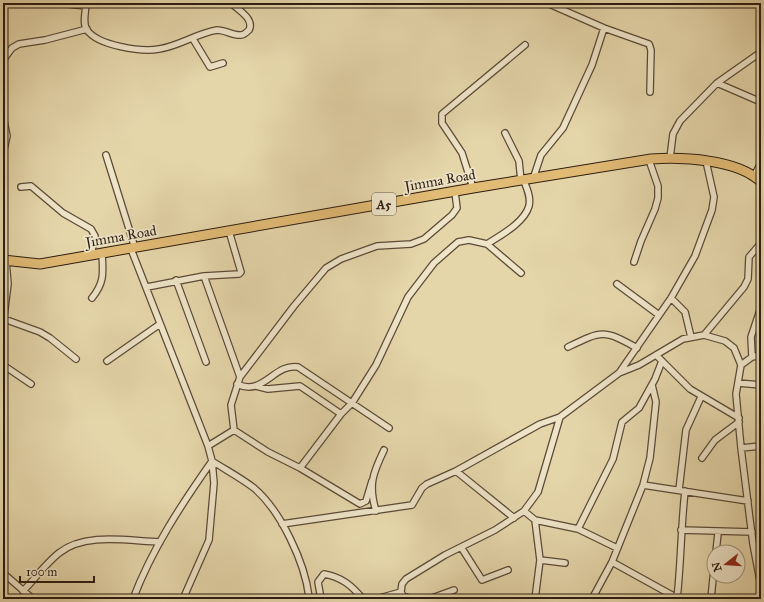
<svg xmlns="http://www.w3.org/2000/svg" width="764" height="602" viewBox="0 0 764 602" font-family="'IM FELL Great Primer',serif">
  <rect width="100%" height="100%" fill="#e5d6aa"/>
  <filter id="stains"><feTurbulence type="fractalNoise" baseFrequency=".005" numOctaves="4"/><feColorMatrix values="0 0 0 0 .2 0 0 0 0 .09 0 0 0 0 .02 0 0 0 .5 -.17"/></filter>
  <radialGradient id="worn" r=".72"><stop offset=".6" stop-color="#630" stop-opacity="0"/><stop offset="1" stop-color="#630" stop-opacity=".3"/></radialGradient>
  <g fill="none" stroke-linecap="round" stroke-linejoin="round">
    <defs>
      <path id="minor" d="M86,3C86,11 82,23 87,30C98,46 142,52 159,49C180,46 197,33 217,30C225,30 234,36 241,35C244,35 247,32 249,30C255,19 237,9 231,3
        M547,3L604,28L649,44L651,50L650,92
        M67,4L86,6
        M193,39L210,67L223,63
        M3,60L12,48L19,44L45,40L87,29
        M717,83L761,102
        M3,116L7,136L3,154
        M505,133L519,161L521,181
        M106,155L135,248
        M670,158L673,134L680,121L717,83L761,52
        M754,176L761,163
        M533,179L541,155L563,128L592,65L604,28
        M21,187L31,186L63,213L91,229L95,236L91,255
        M473,188L462,153L442,123V114L525,45
        M487,244L521,273
        M131,249L208,446L212,461L214,483L209,540L183,599
        M634,262L641,241L655,209L658,198V186L649,160
        M204,276L240,377
        M176,280L206,362
        M617,284L659,315
        M147,287L204,276L239,274L241,272L229,231
        M92,298C105,282 103,272 102,254
        M671,298L685,312L691,337
        M4,319L40,332L50,338L76,359
        M3,324L8,284L6,261
        M704,335L744,287L748,279L749,257L761,243
        M568,347C601,331 604,329 637,348
        M656,355L690,389L739,418
        M761,355L752,357L741,365L736,394L741,448L753,544L761,586
        M752,357L751,337L761,307
        M107,361L160,324
        M3,365L31,384
        M619,373L671,298L695,256L712,210L714,197L706,161
        M738,383L761,385
        M237,384C263,397 274,363 298,367L389,428
        M256,386L268,389L300,386L341,414
        M234,430L231,405L240,377L294,306L326,268L341,259L377,246L411,244L424,239L452,215L457,208L455,192
        M208,446L234,430L268,452L300,468L360,504L366,501L372,481
        M741,448L761,446
        M702,458L715,440L739,422
        M212,461C226,470 241,478 254,488C281,511 305,563 309,597L305,599
        M300,468L341,414L352,403L376,365L408,297L434,263L458,242L469,240L487,244C501,235 524,223 529,206C531,197 527,189 524,181
        M456,471L514,518
        M643,485L748,501
        M679,490L686,430L701,397
        M376,511C368,485 373,473 384,450
        M524,511L535,520L578,529L617,548
        M535,520L540,560L535,599
        M282,524L412,505L422,488L427,484L456,471L540,424L560,417L619,373L639,365L683,339L704,335L725,341L734,348L741,365
        M578,529L613,459L622,422L639,408L655,379L662,361
        M681,530L752,532
        M461,547L482,580L508,570
        M716,552L718,533
        M540,560L565,563
        M612,562L679,599
        M3,573L33,599
        M23,591C35,579 45,564 59,553C85,532 128,541 160,542
        M133,599C152,549 181,505 212,461
        M321,599L318,582L324,574C342,577 352,586 363,599
        M376,599L401,592
        M412,599L403,596L401,592L402,584L406,579L445,555L495,530L524,511L538,492L560,417
        M429,599L454,590
        M592,599L612,562L643,485L650,458L656,402L652,385
        M677,599C681,563 681,527 685,491
        M711,599L714,568"/>
      <path id="trunk" d="M3,260L40,264L473,188L651,159C683,157 737,159 761,182"/>
    </defs>
    <use href="#minor" stroke="#5a4a37" stroke-width="8"/>
    <use href="#trunk" stroke="#2b1c11" stroke-width="11"/>
    <use href="#minor" stroke="#eee4c8" stroke-width="5.5"/>
    <use href="#trunk" stroke="#e2bb75" stroke-width="9"/>
  </g>
  <g text-anchor="middle" stroke-width="3.5" stroke-linejoin="round" paint-order="stroke">
    <rect fill="#eee4c8" stroke="#665848" stroke-width="1" x="372" y="193" width="24" height="22" rx="3"/>
    <g font-size="13" font-weight="bold" fill="#2b1c11">
      <text x="384" y="209">A5</text>
    </g>
    <g font-size="14" fill="#2b1c11" stroke="#eee4c8">
      <text transform="translate(440 180) rotate(-10)" y="5">Jimma Road</text>
      <text transform="translate(121 236) rotate(-10)" y="5">Jimma Road</text>
    </g>
  </g>
  <rect width="764" height="602" fill="none" stroke="#e5d6aa" stroke-width="16"/>
  <rect x="4" y="4" width="756" height="594" fill="none" stroke="#2b1c11" stroke-width="2"/>
  <rect x="8" y="8" width="748" height="586" fill="none" stroke="#2b1c11"/>
  <g transform="translate(726 564) rotate(253)"><circle r="19" fill="#eee4c8" stroke="#a0947f"/>
  <path d="M0-3L7 15L0 10L-7 15Z" fill="#8f2418"/>
  <text y="-6" font-size="11" font-weight="bold" text-anchor="middle" fill="#2b1c11">N</text>
  </g>
  <path d="M20 576v6h74v-6" fill="none" stroke="#2b1c11" stroke-width="2"/>
  <text x="26" y="576" font-size="12" fill="#2b1c11" stroke="#eee4c8" stroke-width="3" paint-order="stroke">100 m</text>
  <rect width="100%" height="100%" filter="url(#stains)"/>
  <rect width="100%" height="100%" fill="url(#worn)"/>
</svg>
